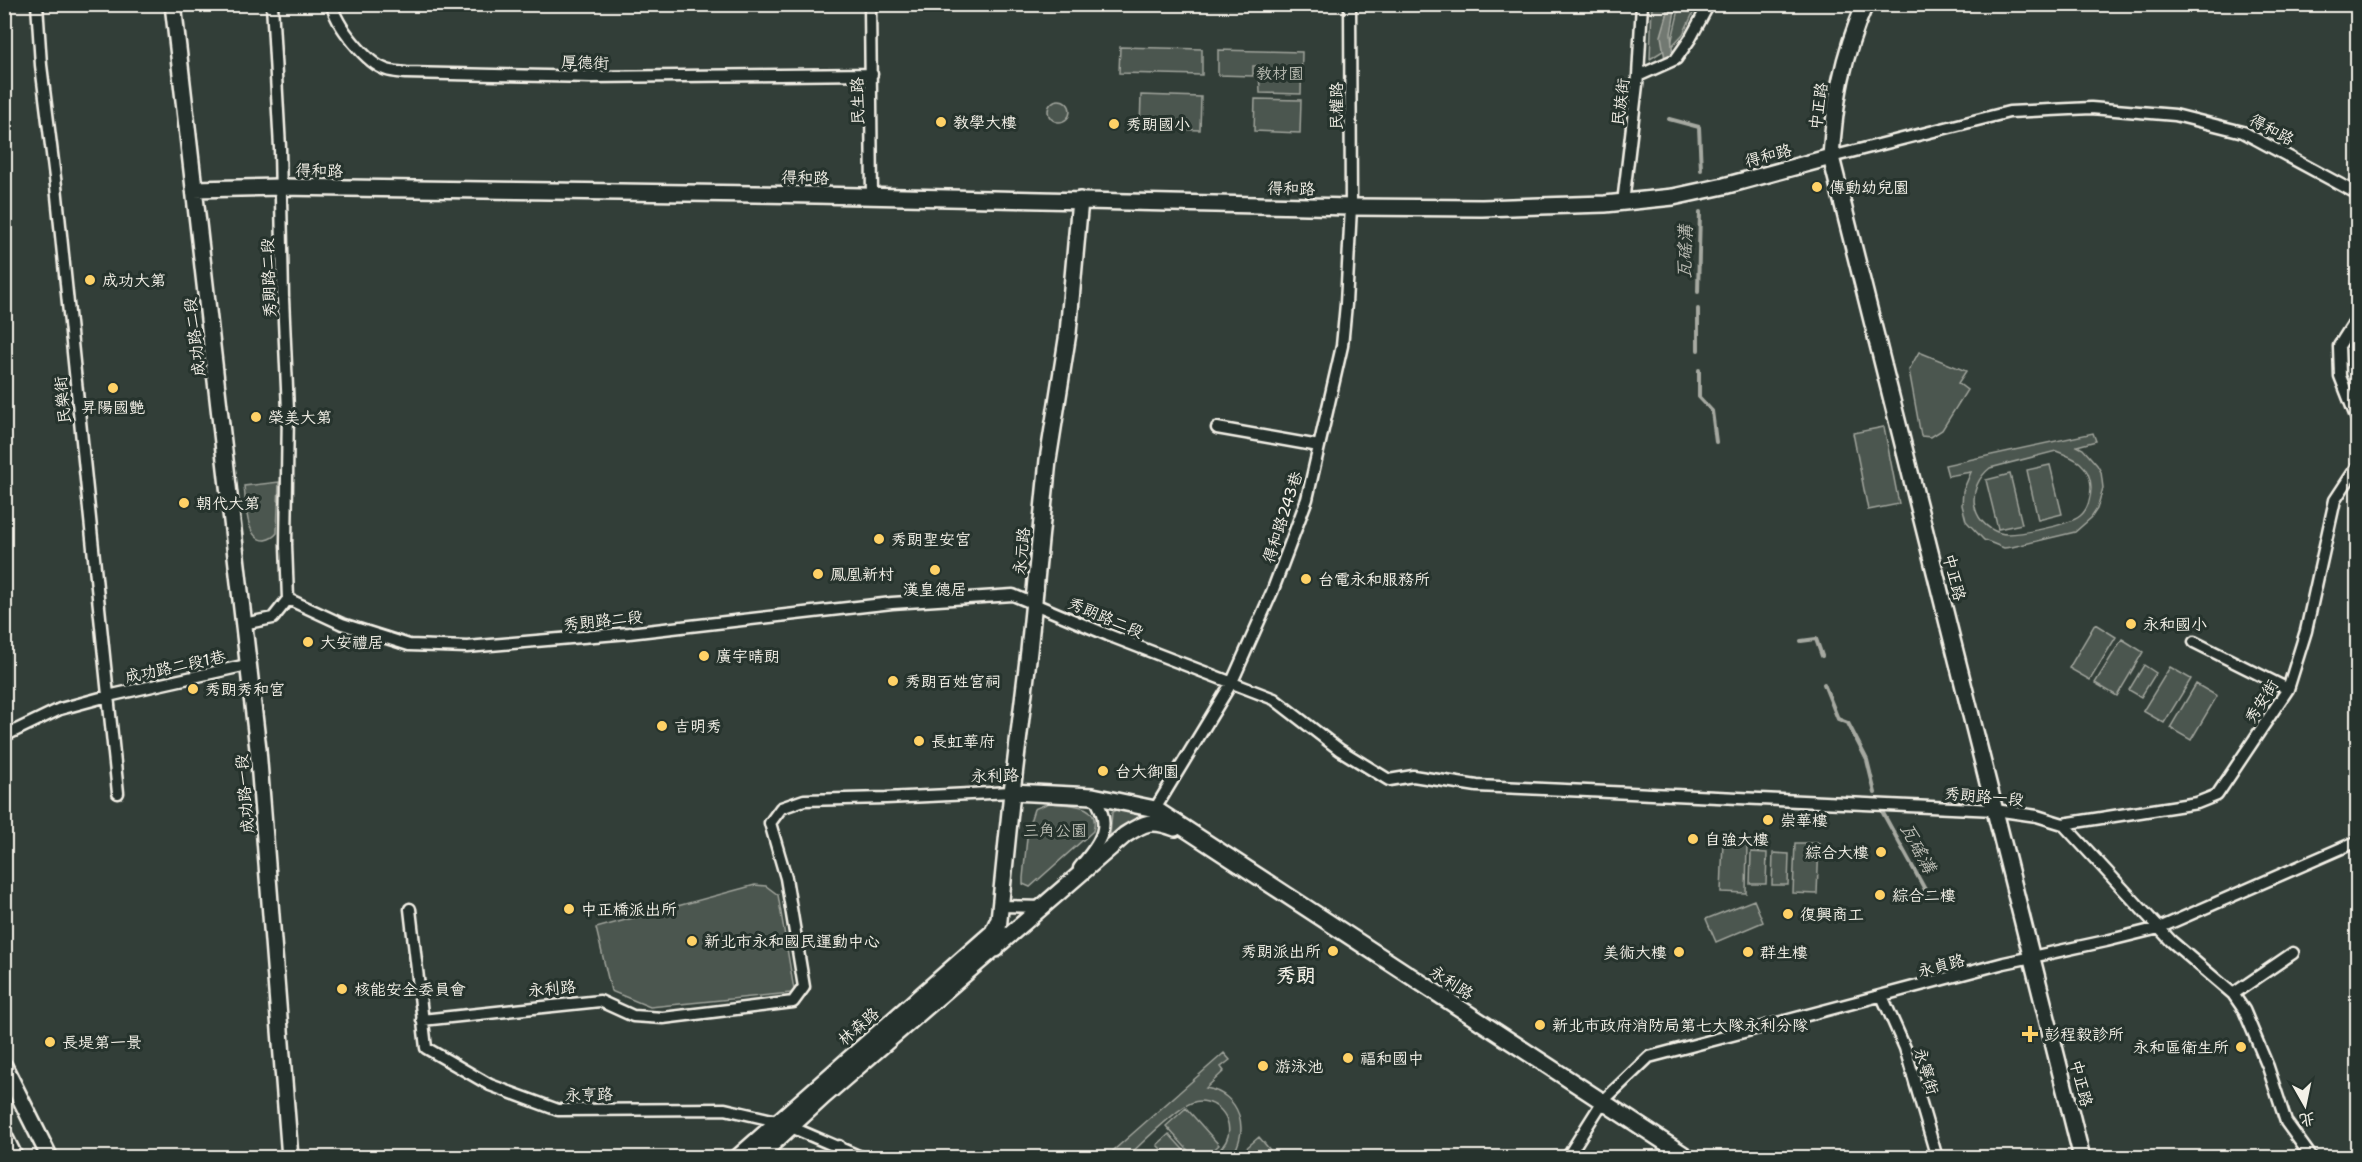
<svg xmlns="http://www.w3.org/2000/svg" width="2362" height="1162" viewBox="0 0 2362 1162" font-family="'Shantell Sans','LXGW WenKai TC',sans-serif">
  <rect width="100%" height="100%" fill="#323e38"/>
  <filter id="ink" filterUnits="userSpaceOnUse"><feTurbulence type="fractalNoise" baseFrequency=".0167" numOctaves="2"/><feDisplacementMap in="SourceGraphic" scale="12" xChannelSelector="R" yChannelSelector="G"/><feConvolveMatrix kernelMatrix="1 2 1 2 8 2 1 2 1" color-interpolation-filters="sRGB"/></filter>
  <g filter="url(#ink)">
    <path fill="#4c564f" stroke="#a0a49c" stroke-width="1.5" fill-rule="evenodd" d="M1023,4H1274V7Z
      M1652,5H1667L1666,49L1650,59Z
      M1680,5H1697L1683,34L1670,48Z
      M1120,47L1202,49V75L1119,73Z
      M1218,50L1302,52L1301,94L1260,93L1259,66H1253V76L1218,75Z
      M1141,95L1201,97L1200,130L1140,128Z
      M1255,99L1301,100L1300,133L1254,131Z
      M1048 111a11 11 0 1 1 22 0a11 11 0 1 1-22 0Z
      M1919,352L1966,371L1958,383L1967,390L1942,430L1931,437L1921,436L1909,370Z
      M1884,427L1899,504L1868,510L1853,433Z
      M2093,433L2096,441L2077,446L2083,449L2097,465L2101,472L2103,488L2097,509L2091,518L2075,532L2012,547L2004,548L1984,540L1966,521L1962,505L1963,491L1971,472L1948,476L1945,465ZM2056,451C2075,458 2090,464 2091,487C2091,497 2088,510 2080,516C2069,525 2012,537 2000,533C1969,523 1966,487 1990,468Z
      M2050,465L2062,514L2038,520L2027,470Z
      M2010,474L2022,524L1998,529L1986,480Z
      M279,482L277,533C274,537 270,539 265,540C245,541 246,500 244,486Z
      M2095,624L2116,637L2090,680L2069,668Z
      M2122,639L2143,652L2117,696L2095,683Z
      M2144,665L2156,673L2141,697L2129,690Z
      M2170,667L2191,679L2164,723L2143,711Z
      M2196,684L2217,696L2191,740L2170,728Z
      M1049,803C1068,805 1102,802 1093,831L1030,887L1023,884V878L1028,828L1034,809Z
      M1116,810L1143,813L1145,815L1110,836L1112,812Z
      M1723,841L1747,842L1746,893L1721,892Z
      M1795,843H1819L1817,894L1793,893Z
      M1751,852L1767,853L1766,884H1750Z
      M1773,853L1789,854L1788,885H1772Z
      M755,885L766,886L778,895L794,990L791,993L650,1007L611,991L596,928Z
      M1754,900L1763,922L1716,942L1706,919Z
      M1224,1053L1230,1060L1221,1067L1224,1071L1206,1088C1240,1094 1251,1130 1231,1157H1211C1218,1151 1226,1145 1228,1136C1233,1114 1211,1095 1191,1103C1177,1108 1140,1145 1127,1157H1106Z
      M1186,1108L1219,1145L1206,1157H1194L1166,1126Z
      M1169,1134L1190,1157H1169L1157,1145Z
      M1259,1137L1270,1150L1261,1157H1236Z"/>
    <path fill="#727972" stroke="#a6a9a1" stroke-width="1.5" d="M1670,5H1676L1671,34L1673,57L1665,59L1661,36Z"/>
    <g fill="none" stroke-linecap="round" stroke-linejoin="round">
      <path stroke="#a6a9a1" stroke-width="4" d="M1669,119L1699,127L1701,170
        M1698,292L1700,212
        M1698,309V350
        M1699,370V397L1712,411L1716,442
        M1801,641L1816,639L1822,656
        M1824,684L1838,719L1848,723L1867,760L1875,793
        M1883,813L1928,895"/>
      <defs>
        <path id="street" d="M37,4L41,65L56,186L118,793
          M272,4L280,148L283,298L288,411L286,545L288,599L342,624L409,645L467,647L629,633L892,603L1013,595L1108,635L1274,699L1340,750L1389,780L1413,776L1477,786L1995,810L2037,816L2063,824L2171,941L2233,994L2244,1010L2268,1067L2286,1122L2312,1158
          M332,4C335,24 367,64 387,70C393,72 400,72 406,73L591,77L872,74
          M870,4L872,198
          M1638,76L1676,59L1690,39L1709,4
          M1831,157L2009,112L2091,108L2175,115L2243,132L2358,194
          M1623,203L1638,76L1642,4
          M2358,316L2339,346L2340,376L2358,422
          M1217,428L1319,446
          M243,624L273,618L288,599
          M2194,642L2288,689
          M4,736L60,709L108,696L247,665
          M1155,809L1232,682L1272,592L1307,499L1342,346L1346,304L1351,207L1350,4
          M2063,824L2197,803L2217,795L2288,689L2306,631L2335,500L2358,465
          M1079,868C1099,843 1115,826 1093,796
          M1000,906L1045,907
          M410,909L426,1048L490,1085L558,1110L725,1109L777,1121L863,1158
          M2233,994L2293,953
          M1882,996L1905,1048L1937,1158
          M422,1020L600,1001L633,1016L663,1018L793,1002L804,987L786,878L770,823L781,808L804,800L886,798L1012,792
          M835,1158L839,1146
          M1567,1158L1603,1101L1649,1057L2004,963L2106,941L2159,928L2358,841"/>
        <path id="secondary" d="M173,4L258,749L290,1158
          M1865,4C1842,58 1835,99 1831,157L2082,1158
          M194,189L280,187L816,195L1351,207L1482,208L1605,204L1673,197L1724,186L1831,157
          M1012,792L1093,796L1155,809L1689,1158
          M996,949L1012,792L1029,651L1048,460L1068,333L1080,200
          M4,1066L50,1158
          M4,1136L15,1158
          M737,1158L993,932L997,923
          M757,1158L824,1096L1125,835C1145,822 1152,819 1175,828"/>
      </defs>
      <use href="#street" stroke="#f4f1e8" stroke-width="15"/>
      <use href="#secondary" stroke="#f4f1e8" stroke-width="20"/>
      <use href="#street" stroke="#26332d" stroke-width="10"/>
      <use href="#secondary" stroke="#26332d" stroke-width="15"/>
    </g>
  </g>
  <g fill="#ffd166" stroke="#26332d" stroke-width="2">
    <circle cx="941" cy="122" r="6"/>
    <circle cx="1114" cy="124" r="6"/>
    <circle cx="1817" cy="187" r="6"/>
    <circle cx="90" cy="280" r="6"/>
    <circle cx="113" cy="388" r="6"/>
    <circle cx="256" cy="417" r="6"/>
    <circle cx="184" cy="503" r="6"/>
    <circle cx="879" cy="539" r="6"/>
    <circle cx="935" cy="570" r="6"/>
    <circle cx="818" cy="574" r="6"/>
    <circle cx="1306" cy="579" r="6"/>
    <circle cx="2131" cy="624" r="6"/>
    <circle cx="308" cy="642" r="6"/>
    <circle cx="704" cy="656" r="6"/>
    <circle cx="893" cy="681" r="6"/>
    <circle cx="193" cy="689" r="6"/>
    <circle cx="662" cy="726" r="6"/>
    <circle cx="919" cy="741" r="6"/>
    <circle cx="1103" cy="771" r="6"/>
    <circle cx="1768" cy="820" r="6"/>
    <circle cx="1693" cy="839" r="6"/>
    <circle cx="1881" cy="852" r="6"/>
    <circle cx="1880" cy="895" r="6"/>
    <circle cx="569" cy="909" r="6"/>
    <circle cx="1788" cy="914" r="6"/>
    <circle cx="692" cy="941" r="6"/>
    <circle cx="1333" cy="951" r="6"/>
    <circle cx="1679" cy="952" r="6"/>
    <circle cx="1748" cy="952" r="6"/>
    <circle cx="342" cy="989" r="6"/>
    <circle cx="1540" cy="1025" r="6"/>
    <path d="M2027 1025h6v6h6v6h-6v6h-6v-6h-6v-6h6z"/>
    <circle cx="50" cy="1042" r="6"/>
    <circle cx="2241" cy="1047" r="6"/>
    <circle cx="1348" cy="1058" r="6"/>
    <circle cx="1263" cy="1066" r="6"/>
  </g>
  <g text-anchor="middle" stroke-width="6" stroke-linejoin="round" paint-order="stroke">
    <g font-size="16" fill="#f4f1e8" stroke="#26332d">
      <text transform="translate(585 62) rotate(1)" y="6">厚德街</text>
      <text transform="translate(857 101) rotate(-91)" y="6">民生路</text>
      <text transform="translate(1620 102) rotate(-83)" y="6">民族街</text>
      <text transform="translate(1336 106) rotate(-90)" y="6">民權路</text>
      <text transform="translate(1818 106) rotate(-82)" y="6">中正路</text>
      <text transform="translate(2272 129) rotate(28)" y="6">得和路</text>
      <text transform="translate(1768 155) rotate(-15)" y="6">得和路</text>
      <text transform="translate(319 170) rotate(1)" y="6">得和路</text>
      <text transform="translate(805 177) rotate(1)" y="6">得和路</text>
      <text transform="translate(1291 188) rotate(1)" y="6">得和路</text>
      <text transform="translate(268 278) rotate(-92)" y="6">秀朗路二段</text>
      <text transform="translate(194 337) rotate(-97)" y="6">成功路二段</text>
      <text transform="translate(62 400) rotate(-96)" y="6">民樂街</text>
      <text transform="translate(1282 517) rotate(-72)" y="6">得和路243巷</text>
      <text transform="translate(1021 551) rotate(-84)" y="6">永元路</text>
      <text transform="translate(1955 577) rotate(76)" y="6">中正路</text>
      <text transform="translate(1106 617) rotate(23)" y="6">秀朗路二段</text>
      <text transform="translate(603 620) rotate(-6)" y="6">秀朗路二段</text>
      <text transform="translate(175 666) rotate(-12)" y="6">成功路二段1巷</text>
      <text transform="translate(2261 701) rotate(-58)" y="6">秀安街</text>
      <text transform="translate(995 775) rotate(-1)" y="6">永利路</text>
      <text transform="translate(244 794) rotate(-95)" y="6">成功路一段</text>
      <text transform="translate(1984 796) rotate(5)" y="6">秀朗路一段</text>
      <text transform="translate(1941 965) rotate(-15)" y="6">永貞路</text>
      <text transform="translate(1452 982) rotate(33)" y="6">永利路</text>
      <text transform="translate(552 988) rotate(-5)" y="6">永利路</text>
      <text transform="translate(858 1026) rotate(-41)" y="6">林森路</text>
      <text transform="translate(1927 1071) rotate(73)" y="6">永寧街</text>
      <text transform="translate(2082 1083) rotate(76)" y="6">中正路</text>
      <text transform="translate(589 1094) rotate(-1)" y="6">永亨路</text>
    </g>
    <g font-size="16" fill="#b9bbb2" stroke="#26332d">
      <text x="1280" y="79">教材園</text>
      <text x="1055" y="836">三角公園</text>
    </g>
    <g font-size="16" fill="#f4f1e8" stroke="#26332d" text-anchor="start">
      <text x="953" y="128">教學大樓</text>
      <text x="1126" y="130">秀朗國小</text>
      <text x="1829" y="193">傳動幼兒園</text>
      <text x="102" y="286">成功大第</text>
      <text x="113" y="413" text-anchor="middle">昇陽國艷</text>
      <text x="268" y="423">榮美大第</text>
      <text x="196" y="509">朝代大第</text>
      <text x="891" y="545">秀朗聖安宮</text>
      <text x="830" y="580">鳳凰新村</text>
      <text x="1318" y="585">台電永和服務所</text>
      <text x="935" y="595" text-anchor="middle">漢皇德居</text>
      <text x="2143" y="630">永和國小</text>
      <text x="320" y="648">大安禮居</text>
      <text x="716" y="662">廣宇晴朗</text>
      <text x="905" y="687">秀朗百姓宮祠</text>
      <text x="205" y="695">秀朗秀和宮</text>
      <text x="674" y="732">吉明秀</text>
      <text x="931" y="747">長虹華府</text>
      <text x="1115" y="777">台大御園</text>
      <text x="1780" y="826">崇華樓</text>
      <text x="1705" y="845">自強大樓</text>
      <text x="1869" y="858" text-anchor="end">綜合大樓</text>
      <text x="1892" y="901">綜合二樓</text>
      <text x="581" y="915">中正橋派出所</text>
      <text x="1800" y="920">復興商工</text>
      <text x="704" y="947">新北市永和國民運動中心</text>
      <text x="1321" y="957" text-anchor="end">秀朗派出所</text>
      <text x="1667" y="958" text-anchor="end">美術大樓</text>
      <text x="1760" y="958">群生樓</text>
      <text x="354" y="995">核能安全委員會</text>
      <text x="1552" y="1031">新北市政府消防局第七大隊永利分隊</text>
      <text x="2044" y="1040">彭程毅診所</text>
      <text x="62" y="1048">長堤第一景</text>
      <text x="2229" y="1053" text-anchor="end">永和區衛生所</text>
      <text x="1360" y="1064">福和國中</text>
      <text x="1275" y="1072">游泳池</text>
    </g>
    <g font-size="18" font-style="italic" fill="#babbb3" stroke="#26332d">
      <text transform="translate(1685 252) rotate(-89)" y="6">瓦磘溝</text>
      <text transform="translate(1918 848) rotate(61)" y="6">瓦磘溝</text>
    </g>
    <g font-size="20" font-weight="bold" fill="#f4f1e8" stroke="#26332d">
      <text x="1296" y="982">秀朗</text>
    </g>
  </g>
  <rect width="2362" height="1162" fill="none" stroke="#26332d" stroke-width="24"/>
  <rect x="12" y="12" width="2338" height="1138" fill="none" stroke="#f4f1e8" stroke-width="2" filter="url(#ink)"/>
  <g transform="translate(2305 1105) rotate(171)" stroke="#26332d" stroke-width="4.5" paint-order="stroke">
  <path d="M0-4.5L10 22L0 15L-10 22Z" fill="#f4f1e8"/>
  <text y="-9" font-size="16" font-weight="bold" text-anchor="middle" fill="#f4f1e8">北</text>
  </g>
</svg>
